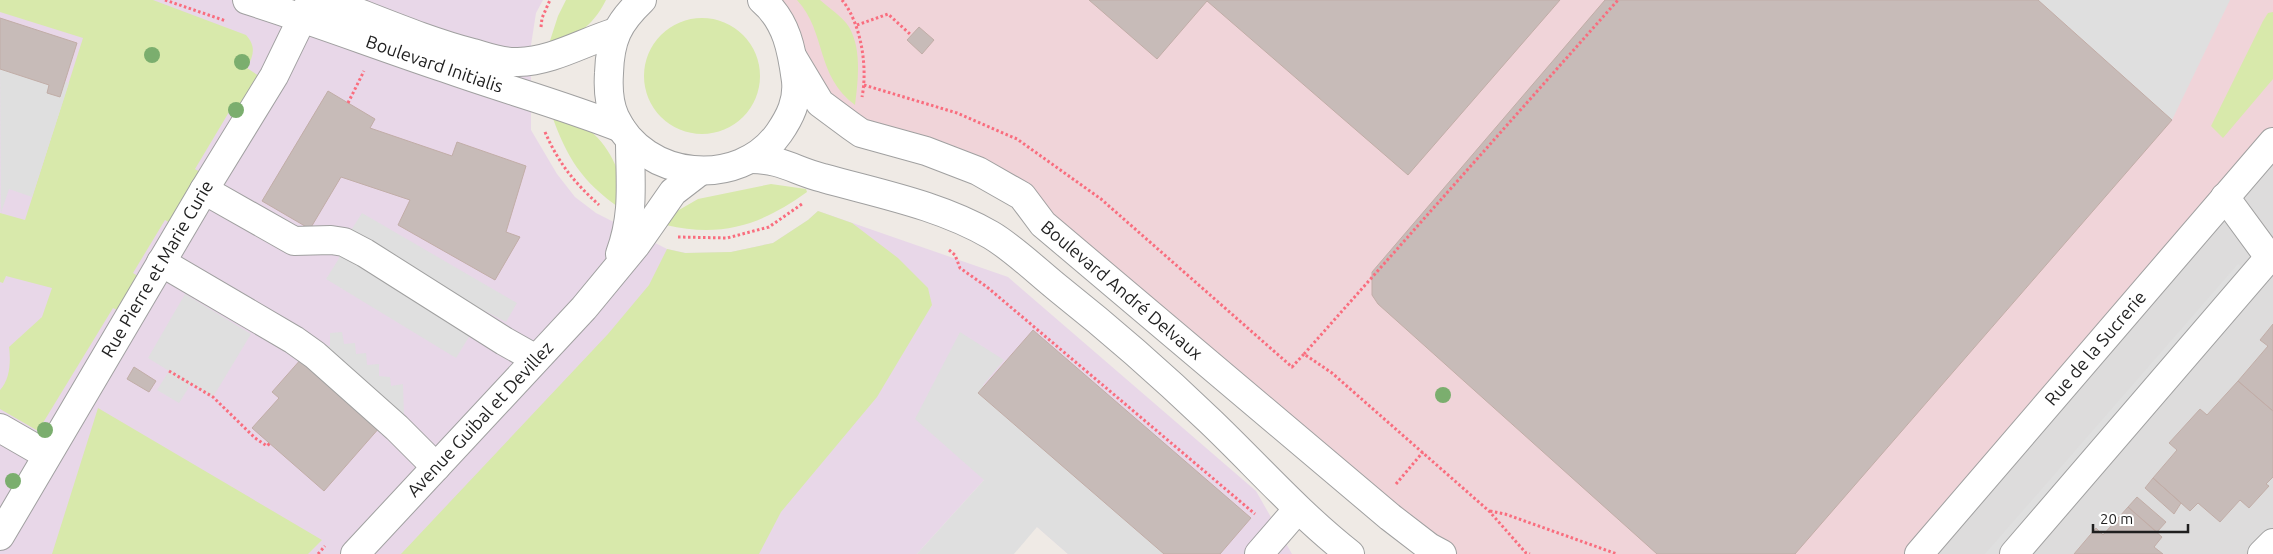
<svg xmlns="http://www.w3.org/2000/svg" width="2273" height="554" viewBox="0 0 2273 554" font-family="Ubuntu,sans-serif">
  <rect width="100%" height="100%" fill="#efeae5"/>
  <path fill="#dddcdc" d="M2273,142V532L2249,554H1919Z"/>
  <path fill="#f0d4d9" d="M762,0H2273V142L1919,554H1442L1022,196L831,113Z"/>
  <path fill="#e8d7e8" d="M0,0H543L536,13L531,45V130L557,174L575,197L596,213L667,249L686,253L731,252L773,243L808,220L818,211L1008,277L1256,491L1292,554H1068L984,480L917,554H0Z"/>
  <path fill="#d8e9ab" d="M0,0H153L246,35C256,46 254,55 247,68L262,78L244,107L235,102L195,169L203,174L174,225L165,220L133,273L141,278L121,312L113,308L38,431L0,409V390C10,380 11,361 9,347L42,317L52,288L6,276L3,283L0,282V213L25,220L83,38L0,12Z
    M566,0H606C592,28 574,37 547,50L558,16Z
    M797,0H820C829,8 843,17 849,27C862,49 858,81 855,105C815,75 827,33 797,0Z
    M2273,12V79L2223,138L2211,126L2263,21L2268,13Z
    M644 76a58 58 0 1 1 116 0a58 58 0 1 1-116 0Z
    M551,113C559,116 569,118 577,122C601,134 619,163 622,189C623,195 621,202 621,209C581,181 567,158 551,113Z
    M771,184L806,189L807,192C761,225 722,238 666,225L672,214L698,199Z
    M818,211L852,223L898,258L928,288L932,305L877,397L781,512L759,554H401L608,334L649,285L667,249L685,253L731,252L773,243L808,220Z
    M98,408L322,540L308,554H52Z"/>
  <path fill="#dfdfdf" d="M2038,0H2230L2172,120Z
    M0,61L69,83L32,197L9,189L1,213Z
    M362,213L517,303L506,322L485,311L456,358L326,279L338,260L350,232Z
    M2238,264L2246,272L2000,554H1985Z
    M185,294L251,334L213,397L191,384L179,403L157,390L169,371L148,358Z
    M342,332L344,344L355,343L356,354L366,353L367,365L379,364V376L390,377L391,386L403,384L404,417L320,345L330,346V333Z
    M960,332L1004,360L983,385L1178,554H1068L1037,527L1014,554H917L984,480L915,419Z"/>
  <path fill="#c7bbb8" stroke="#c1ada7" d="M1089,0H1560L1408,175L1207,1L1157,59Z
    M1605,0H2038L2172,120L1795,554H1657L1378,304L1372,295V272Z
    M0,18L77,43L60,97L47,93L49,85L0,69Z
    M919,27L934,40L922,54L907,40Z
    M328,91L375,119L370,128L452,156L457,142L526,166L506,232L520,237L495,280L398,225L410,200L341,177L310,229L262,201Z
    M2273,324V411L2238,381L2268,346L2260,340Z
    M1033,330L1251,518L1220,554H1164L978,393Z
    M302,358L380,427L324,491L252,428L279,398L272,392Z
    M134,367L156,381L149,392L127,379Z
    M2238,381L2273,411V477L2266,484L2269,486L2249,508L2240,500L2220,522L2198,503L2190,511L2153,478L2177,450L2169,443L2200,409L2207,415Z
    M2153,478L2181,503L2174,514L2145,488Z
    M2137,497L2166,522L2157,532L2128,507Z
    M2128,507L2162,537L2154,547L2163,554H2074L2096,528L2103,535Z"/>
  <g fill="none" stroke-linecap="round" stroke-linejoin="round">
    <defs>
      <g id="minor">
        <path id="s1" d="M247,0C314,21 379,46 445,68C504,89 563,105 621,128"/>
        <path d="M325,0C374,18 423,40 473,53C487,57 502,63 518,62C553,61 583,42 616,32"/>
        <path d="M642,0C618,23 610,39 609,73C608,88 609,104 615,117C644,180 739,190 779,133C790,117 798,101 796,81C792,51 787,21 762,0"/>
        <path id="s2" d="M793,58L820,103L851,126L861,133L926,151L978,171L1022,196L1043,224L1390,517L1429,547L1442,554"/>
        <path d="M751,159C782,159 795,171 823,178C880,194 939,205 991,235C1013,248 1039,273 1059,289C1112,331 1162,375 1210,421C1257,466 1299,514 1350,554"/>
        <path d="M204,190L294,241L331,240L344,242L365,253L504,341L536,359"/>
        <path d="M2225,197L2269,257"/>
        <path d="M620,254C635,213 630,182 630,140"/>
        <path d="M161,262L294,340L315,355L397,428L436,467"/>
        <path d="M0,428L47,455"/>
        <path id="s3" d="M0,536L204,190L274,76L311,0"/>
        <path id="s4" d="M355,554L584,308L636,245L673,192L699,172"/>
        <path d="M1259,554L1297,510"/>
        <path id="s5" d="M1919,554L2273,142"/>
        <path d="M2014,554L2273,253"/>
        <path d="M2262,554L2273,543"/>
      </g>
    </defs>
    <use href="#minor" stroke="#a0a0a0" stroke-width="30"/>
    <path stroke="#f96d7e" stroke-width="3" stroke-dasharray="2.5 2.5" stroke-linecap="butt" d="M165,0L226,21
      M842,0C861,23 868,67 862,97
      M857,25L888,14L911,35
      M541,27L542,18L550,0
      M864,85L957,113L1017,139L1101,199L1292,367L1304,354L1332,373L1489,511L1526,553L1530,554
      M348,103L364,71
      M545,132C559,164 574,182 599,205
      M678,237L727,238L769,227L802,204
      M949,250L955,255L960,268L987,287L1255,514
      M1304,354L1618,0
      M169,371L213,397L255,438L267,446L270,443
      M1396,484L1423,452
      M1490,511L1505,514L1617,554
      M318,554L325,546"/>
    <use href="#minor" stroke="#fff" stroke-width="28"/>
  </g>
  <g fill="#7bae6e">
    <circle cx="152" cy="55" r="8"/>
    <circle cx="242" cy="62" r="8"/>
    <circle cx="236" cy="110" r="8"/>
    <circle cx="1443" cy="395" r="8"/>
    <circle cx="45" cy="430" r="8"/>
    <circle cx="13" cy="481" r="8"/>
  </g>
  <g text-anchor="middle" stroke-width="5" stroke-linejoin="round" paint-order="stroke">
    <g font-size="18" fill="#1f1f1f" stroke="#fff">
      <text dy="6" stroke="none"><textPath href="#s1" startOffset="198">Boulevard Initialis</textPath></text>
      <text dy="6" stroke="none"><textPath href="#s3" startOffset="310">Rue Pierre et Marie Curie</textPath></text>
      <text dy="6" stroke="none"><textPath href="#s2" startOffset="415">Boulevard André Delvaux</textPath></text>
      <text dy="6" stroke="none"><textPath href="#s5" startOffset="271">Rue de la Sucrerie</textPath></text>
      <text dy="6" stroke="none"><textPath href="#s4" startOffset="184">Avenue Guibal et Devillez</textPath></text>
    </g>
  </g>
  <path d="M2093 524v8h95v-8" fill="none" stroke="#1f1f1f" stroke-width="2.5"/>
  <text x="2100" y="524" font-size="15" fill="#1f1f1f" stroke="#ffffff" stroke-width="4" paint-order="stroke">20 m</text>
</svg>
